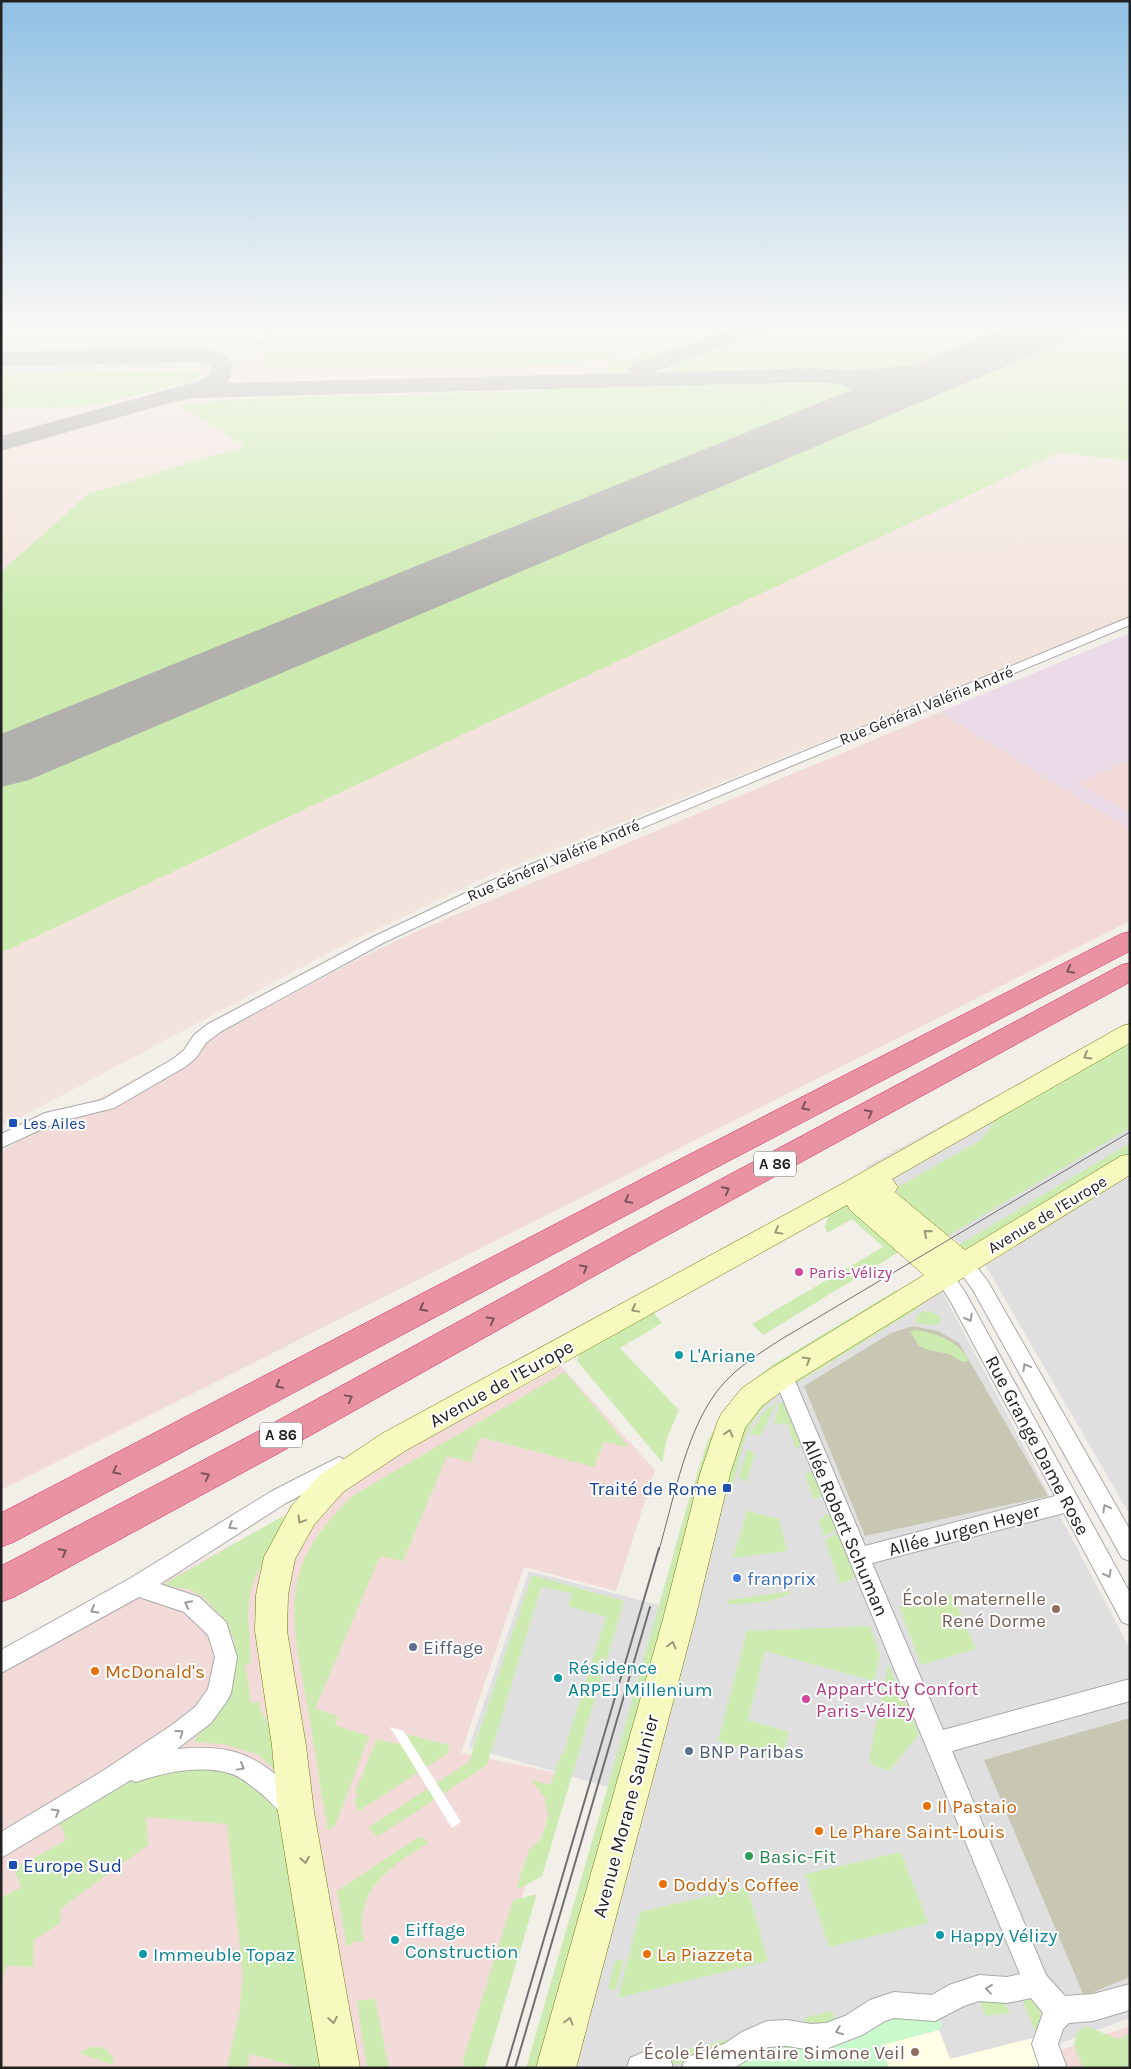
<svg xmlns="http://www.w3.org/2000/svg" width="1131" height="2069" viewBox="0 0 1131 2069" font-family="Karla,sans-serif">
  <rect width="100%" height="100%" fill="#f2efe9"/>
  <path fill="#e0dfdf" d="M1130,1023V1515L984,1263L865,1167Z
    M941,1289L1130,1649V2018L1050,2047L1057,2068H575L643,1797L469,1747L529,1571L689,1613L738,1426L769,1389Z"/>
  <path fill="#f2dad9" d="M940,712L1130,829V921L1,1490V1151L356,960L415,932Z
    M1130,759V814L1077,783Z
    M561,1366L655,1470L616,1591L524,1567L461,1753L562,1774L466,2068H1V1670Z
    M1130,2026V2068H1062L1056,2052Z"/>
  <path fill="#ebdbe8" d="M1130,633V759L1078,783L1130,814V829L940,712Z"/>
  <path fill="#ffffe5" d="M939,2030L950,2059L1037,2037L1048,2068H889L880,2045Z"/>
  <path fill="#f3e3dd" d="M1,327H1130V616L924,701L486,877L338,948L1,1128Z"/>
  <path fill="#e1dfda" d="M268,339L264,366L1,372V346Z"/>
  <path fill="#c7c7b4" d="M913,1326L938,1331L959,1343L1048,1496L865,1536L804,1386L891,1333Z
    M1130,1718V1977L1084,1996L984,1760Z"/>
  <path fill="#cdebb0" d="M1,327H698L603,361L572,364L332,370L264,366L268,339L1,346Z
    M715,327H1130V461L1058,453L1,953V572L88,494L245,446L180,405L237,399L538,391Z
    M206,370L197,379L183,384L118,400L87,406L1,409V374Z
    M1130,1041V1128L946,1237L898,1194V1187L981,1140L1002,1110Z
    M1130,1143V1154L967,1252L957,1246Z
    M848,1202L902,1250L763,1335L752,1324L883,1247L852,1219L827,1233L825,1226L830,1211Z
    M895,1291L898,1294L747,1398L545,2068H526L604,1800L687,1506L708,1440L728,1406L748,1384L774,1364Z
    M918,1305L920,1307L797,1383L794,1377Z
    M651,1309L662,1323L620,1348L679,1410L667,1438L662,1462L577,1361L579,1352Z
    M925,1311C932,1311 937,1313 941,1319L940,1323C935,1326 919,1325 915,1321L920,1313Z
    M916,1330C937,1334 958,1340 969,1361L963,1362L949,1354L929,1350L919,1346L910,1331Z
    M565,1372L629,1447L604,1442L594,1467L480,1437L471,1462L447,1456L403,1561L380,1556L315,1709L338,1716L335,1725L369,1736L335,1826L328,1831C321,1791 315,1750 308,1710C301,1663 284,1609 303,1563C314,1536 332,1516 352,1496Z
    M769,1394L774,1398C744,1423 742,1450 733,1486L725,1484L740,1432Z
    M777,1402L760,1436L750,1434L763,1413Z
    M780,1402L795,1412L805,1443L796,1449L787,1423L774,1424Z
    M747,1450L755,1453L746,1483L739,1476Z
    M815,1468L826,1492L814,1500L805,1475Z
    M747,1511L779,1519L787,1551L733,1558Z
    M833,1511L840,1527L824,1536L819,1520Z
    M283,1516L284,1527L255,1577L250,1594L248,1615L251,1662L245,1665L252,1704L259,1701L262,1713L273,1735L281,1775L257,1754L223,1744L193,1742L225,1703L233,1682L234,1640L221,1615L203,1597L191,1590L168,1586L166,1583Z
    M841,1531L860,1576L840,1584L825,1540Z
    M532,1575L624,1601L542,1876L516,1890L529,1850L541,1839L548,1817L545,1798L531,1780L551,1785L561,1754H563L606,1617L568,1606L572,1593L541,1587L487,1765L377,1837L369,1827L469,1762Z
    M793,1591C781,1602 745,1605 728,1604L729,1600Z
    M952,1594L976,1649L921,1665L899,1607Z
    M870,1626L880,1655L874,1681L765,1651L748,1720L789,1732L781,1760L718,1741L747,1631Z
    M888,1664L919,1734L889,1771L873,1765L869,1760Z
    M401,1733L449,1745L448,1753L359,1811L354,1802L358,1794L355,1792L377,1739L398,1744Z
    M206,1764L241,1776L278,1807L325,2068H296L295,2066L250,2054L247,2068H227L239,2014L243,1978L227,1824L146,1817L148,1845L61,1908L60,1923L34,1940L33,1967L6,1966L1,1986V1898L21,1887L14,1869L66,1840L60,1823L116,1789L142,1775Z
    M420,1836L428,1843C389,1867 353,1890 364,1942L353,1941V1944L347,1946L337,1891Z
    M901,1852L928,1923L829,1947L805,1874Z
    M747,1887L768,1961L618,1998L640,1912Z
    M537,1894L485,2068H465L463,2060L513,1900Z
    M616,1959L624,1961L616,1990L608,1988Z
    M1030,1993L1041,2011L1038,2037L1024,2005V1996Z
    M375,1999L389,2068H367L357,2001Z
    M996,1999L1004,2002L1010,2013L985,2016L980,2002Z
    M832,2011L837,2026L809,2032L804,2018Z
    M1086,2026L1118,2039L1130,2033V2068H1083L1074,2045L1076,2033Z
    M742,2036L703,2061L669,2065L656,2057Z
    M98,2047L106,2049L113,2057V2065L79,2053L88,2048Z"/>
  <path fill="#c8facc" d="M937,2012L942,2027L939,2030L881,2045L889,2068H711L754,2045L881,2013Z"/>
  <path fill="#fff" d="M390,1727L403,1731L407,1736L461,1822L452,1828Z"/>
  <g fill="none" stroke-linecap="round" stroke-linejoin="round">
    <path fill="#b1b0ac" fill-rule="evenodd" d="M737,327H767L764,331L651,373L816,368C847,372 889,368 921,364C937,362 962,353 978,356L981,361L978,366L920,378L868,381C876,385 879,388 880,398C872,410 862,416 848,413L844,408L857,396V393L840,384L816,382L196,398L173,402L1,451V436L199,381L209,375L210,364L200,362L1,366V352L200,348C212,351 233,352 232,368C231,375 231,378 227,383L632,373L629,369L632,364Z"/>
    <path fill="#b1b0ac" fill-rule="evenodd" d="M1007,327H1079L1072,338L29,780L1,787V734Z"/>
    <defs>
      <path id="minor" d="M259,327H267L263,339L259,342L255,339Z
        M1130,617V625L505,885L383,943L220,1032L206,1043L196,1058L185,1067L114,1108L57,1122L1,1148V1134L45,1113L102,1100L173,1059L184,1050L194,1035L208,1024L373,937L495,879Z
        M964,1258L971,1260L987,1280L1130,1530V1561L1122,1558L973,1290L955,1265L957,1260Z
        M944,1270L951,1272L965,1292L1130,1593V1625L1122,1622L1064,1513L872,1563L943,1730L1130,1679V1701L952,1751L1046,1975L1065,1996L1093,1994L1130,1984V2010L1093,2021L1069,2023L1063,2029L1058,2044L1067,2068H1040L1032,2044L1043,2013L1031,1998L1007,2003L979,2001L964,2006L935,2021L894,2018L885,2021L862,2035L826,2049L811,2050L787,2046L768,2047L734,2068H682L685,2058L724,2044L742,2032L767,2021L787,2020L811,2024L826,2023L845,2016L870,2000L894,1992L932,1995L949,1985L979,1975L1007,1977L1020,1974L773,1375L776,1369L783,1367L790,1369L865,1546L1055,1496L951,1302L935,1277L937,1272Z
        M339,1457L346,1460L349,1466L346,1472L286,1503L160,1584L199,1597L226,1622L237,1657L231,1693L227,1701L211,1723L177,1749C223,1745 250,1750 284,1782C292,1790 299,1796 303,1806L300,1815L291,1818C277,1812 270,1800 258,1791C251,1786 241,1777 232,1774C203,1764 164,1772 136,1782L131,1780L1,1858V1832L101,1772L172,1725L195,1707L208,1689L215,1657L208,1635L184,1612L139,1597L1,1673V1650L129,1579L272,1491Z
        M644,2052L660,2054L670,2058L673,2068H627L630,2058Z"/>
      <path id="secondary" d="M1130,1024V1043L892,1179L898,1187L895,1192L965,1250L1121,1156L1130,1154V1175L793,1383L762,1406L745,1428L730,1474L695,1619L576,2068H536L663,1619L700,1474L717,1423L721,1414L742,1388L773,1367L924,1275L850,1210L847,1205L405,1451L343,1492L314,1525L295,1559L288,1595L287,1631L306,1746L314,1812L360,2068H320L278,1812L272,1746L255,1631L256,1595L264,1557L292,1505L321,1474L383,1433L838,1186L1122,1026Z"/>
      <path id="motorway" d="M1130,932V951L683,1185L14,1542L1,1547V1513L661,1169L1121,934Z
        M1130,963V982L646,1247L279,1453L14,1597L1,1602V1566L255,1433L624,1231L1121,965Z"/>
    </defs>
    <use href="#minor" stroke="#a9a9a9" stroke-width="2"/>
    <use href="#secondary" stroke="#707d05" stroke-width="1"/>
    <use href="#motorway" stroke="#dc2a67" stroke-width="1"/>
    <use href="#minor" fill="#fff" fill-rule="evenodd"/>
    <use href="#secondary" fill="#f7fabf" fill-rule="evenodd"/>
    <use href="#motorway" fill="#e892a2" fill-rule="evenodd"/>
    <path stroke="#707070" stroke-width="1" d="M659,1550C674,1499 687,1424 723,1384C739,1366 760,1353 780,1340L1130,1132"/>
    <path stroke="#707070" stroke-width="2" d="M506,2068L659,1548
      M515,2068L650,1607"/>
  </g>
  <defs><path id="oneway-chevron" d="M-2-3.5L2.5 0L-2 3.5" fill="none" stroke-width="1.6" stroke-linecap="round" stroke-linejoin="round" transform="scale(1.25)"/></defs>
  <g stroke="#7b545c">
    <use href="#oneway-chevron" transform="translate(1070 970) rotate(153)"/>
    <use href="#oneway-chevron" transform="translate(805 1107) rotate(152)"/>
    <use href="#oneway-chevron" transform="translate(869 1113) rotate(-28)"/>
    <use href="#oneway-chevron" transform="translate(726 1190) rotate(-28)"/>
    <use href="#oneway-chevron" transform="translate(628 1200) rotate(152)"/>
    <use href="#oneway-chevron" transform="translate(584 1268) rotate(-30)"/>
    <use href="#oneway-chevron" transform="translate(423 1308) rotate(152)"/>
    <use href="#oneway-chevron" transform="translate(491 1320) rotate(-29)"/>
    <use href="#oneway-chevron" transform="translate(279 1385) rotate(152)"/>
    <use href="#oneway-chevron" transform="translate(349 1398) rotate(-29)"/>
    <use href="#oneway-chevron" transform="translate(116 1471) rotate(152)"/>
    <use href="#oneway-chevron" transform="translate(206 1476) rotate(-28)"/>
    <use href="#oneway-chevron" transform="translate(63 1552) rotate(-28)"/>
  </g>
  <g stroke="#979978">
    <use href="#oneway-chevron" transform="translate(1087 1056) rotate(150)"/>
    <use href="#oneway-chevron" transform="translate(778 1231) rotate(151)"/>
    <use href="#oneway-chevron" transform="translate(927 1233) rotate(-140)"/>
    <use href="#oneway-chevron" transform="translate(635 1309) rotate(151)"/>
    <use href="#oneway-chevron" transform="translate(807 1360) rotate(-31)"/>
    <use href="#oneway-chevron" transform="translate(729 1433) rotate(-73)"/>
    <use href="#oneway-chevron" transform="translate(301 1520) rotate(121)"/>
    <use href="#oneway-chevron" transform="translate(672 1645) rotate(-75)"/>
    <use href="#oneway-chevron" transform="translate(305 1860) rotate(80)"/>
    <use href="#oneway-chevron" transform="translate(333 2020) rotate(80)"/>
    <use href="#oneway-chevron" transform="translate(569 2021) rotate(-75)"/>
  </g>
  <g stroke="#9c9c9c">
    <use href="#oneway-chevron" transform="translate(969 1318) rotate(62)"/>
    <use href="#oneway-chevron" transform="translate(1026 1367) rotate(-119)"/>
    <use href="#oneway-chevron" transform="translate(1106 1508) rotate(-119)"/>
    <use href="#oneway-chevron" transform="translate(232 1526) rotate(148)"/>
    <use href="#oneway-chevron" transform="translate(1108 1574) rotate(62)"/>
    <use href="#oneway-chevron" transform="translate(188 1604) rotate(-153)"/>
    <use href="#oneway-chevron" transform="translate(94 1610) rotate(150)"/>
    <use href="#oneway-chevron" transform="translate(180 1733) rotate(-36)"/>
    <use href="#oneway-chevron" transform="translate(241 1767) rotate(29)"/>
    <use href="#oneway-chevron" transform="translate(56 1812) rotate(-31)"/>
    <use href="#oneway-chevron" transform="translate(989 1989) rotate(-174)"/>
    <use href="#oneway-chevron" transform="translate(839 2031) rotate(159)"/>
  </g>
  <linearGradient id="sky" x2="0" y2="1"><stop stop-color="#8fc0e4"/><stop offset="0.53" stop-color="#f9f8f5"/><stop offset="1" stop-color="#f9f8f5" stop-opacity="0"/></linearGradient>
  <rect width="1131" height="617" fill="url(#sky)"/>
  <g fill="#1a4fb4" stroke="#fff" stroke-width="2">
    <rect x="8" y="1118" width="10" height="10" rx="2.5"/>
    <rect x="722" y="1483" width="10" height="10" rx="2.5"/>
    <rect x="8" y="1860" width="10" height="10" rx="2.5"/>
  </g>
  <g fill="#d1479c" stroke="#fff" stroke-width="2">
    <circle cx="799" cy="1272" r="5"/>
    <circle cx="806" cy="1699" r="5"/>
  </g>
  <g fill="#0f9aa8" stroke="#fff" stroke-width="2">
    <circle cx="679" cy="1355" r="5"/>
    <circle cx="558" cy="1678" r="5"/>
    <circle cx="940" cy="1935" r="5"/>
    <circle cx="395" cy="1940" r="5"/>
    <circle cx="143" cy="1954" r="5"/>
  </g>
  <circle fill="#3f7fe0" stroke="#fff" stroke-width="2" cx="737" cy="1578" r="5"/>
  <g fill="#8d6e63" stroke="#fff" stroke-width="2">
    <circle cx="1056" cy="1609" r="5"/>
    <circle cx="915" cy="2052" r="5"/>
  </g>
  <g fill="#5c6f8a" stroke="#fff" stroke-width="2">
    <circle cx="413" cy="1647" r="5"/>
    <circle cx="689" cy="1751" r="5"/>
  </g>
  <g fill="#e8710a" stroke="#fff" stroke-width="2">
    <circle cx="95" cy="1671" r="5"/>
    <circle cx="927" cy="1806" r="5"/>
    <circle cx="819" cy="1831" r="5"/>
    <circle cx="663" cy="1884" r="5"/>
    <circle cx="647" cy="1954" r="5"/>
  </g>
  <circle fill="#2e9e5b" stroke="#fff" stroke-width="2" cx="749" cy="1856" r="5"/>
  <g text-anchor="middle" stroke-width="4" stroke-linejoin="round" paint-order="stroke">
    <g fill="#fff" stroke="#646464" stroke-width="1">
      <rect x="754" y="1151.5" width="42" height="25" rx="4"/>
      <rect x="260" y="1422.5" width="42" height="25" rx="4"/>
    </g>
    <g font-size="15" font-weight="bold" fill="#222">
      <text x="775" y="1169">A 86</text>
      <text x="281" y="1440">A 86</text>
    </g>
    <g font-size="16" fill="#222" stroke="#fff">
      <text transform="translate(926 705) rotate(-22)" y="6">Rue Général Valérie André</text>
      <text transform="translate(553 860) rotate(-23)" y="6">Rue Général Valérie André</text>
      <text transform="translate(1047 1214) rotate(-31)" y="6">Avenue de l'Europe</text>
    </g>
    <g font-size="16" fill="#164399" stroke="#fff" text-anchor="start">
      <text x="23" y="1129">Les Ailes</text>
    </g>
    <g font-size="16" fill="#b23c85" stroke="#fff" text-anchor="start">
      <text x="809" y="1278">Paris-Vélizy</text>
    </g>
    <g font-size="19" fill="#0d838f" stroke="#fff" text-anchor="start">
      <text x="689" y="1362">L'Ariane</text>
      <text x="568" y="1674">Résidence<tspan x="568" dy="22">ARPEJ Millenium</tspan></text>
      <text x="405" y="1936">Eiffage<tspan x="405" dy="22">Construction</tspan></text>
      <text x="950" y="1942">Happy Vélizy</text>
      <text x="153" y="1961">Immeuble Topaz</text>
    </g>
    <g font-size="19" fill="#222" stroke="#fff">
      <text transform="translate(501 1383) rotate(-29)" y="7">Avenue de l'Europe</text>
      <text transform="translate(1038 1445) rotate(62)" y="7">Rue Grange Dame Rose</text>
      <text transform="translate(846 1527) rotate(67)" y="7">Allée Robert Schuman</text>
      <text transform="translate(964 1529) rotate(-15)" y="7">Allée Jurgen Heyer</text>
      <text transform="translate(625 1816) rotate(-75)" y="7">Avenue Morane Saulnier</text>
    </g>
    <g font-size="19" fill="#164399" stroke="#fff" text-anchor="end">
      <text x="717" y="1495">Traité de Rome</text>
      <text x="23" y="1872" text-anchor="start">Europe Sud</text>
    </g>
    <g font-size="19" fill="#366cbe" stroke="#fff" text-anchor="start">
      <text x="747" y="1585">franprix</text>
    </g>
    <g font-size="19" fill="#785e54" stroke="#fff" text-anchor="end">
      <text x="1046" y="1605">École maternelle<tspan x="1046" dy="22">René Dorme</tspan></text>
      <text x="905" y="2059">École Élémentaire Simone Veil</text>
    </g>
    <g font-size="19" fill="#4e5e75" stroke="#fff" text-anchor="start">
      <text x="423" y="1654">Eiffage</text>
      <text x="699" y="1758">BNP Paribas</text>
    </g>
    <g font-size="19" fill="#c56008" stroke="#fff" text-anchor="start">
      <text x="105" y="1678">McDonald's</text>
      <text x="937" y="1813">Il Pastaio</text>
      <text x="829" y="1838">Le Phare Saint-Louis</text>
      <text x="673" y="1891">Doddy's Coffee</text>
      <text x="657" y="1961">La Piazzeta</text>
    </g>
    <g font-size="19" fill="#b23c85" stroke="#fff" text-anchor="start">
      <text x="816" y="1695">Appart'City Confort<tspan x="816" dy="22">Paris-Vélizy</tspan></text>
    </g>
    <g font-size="19" fill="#27864d" stroke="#fff" text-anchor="start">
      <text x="759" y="1863">Basic-Fit</text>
    </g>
  </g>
  <rect width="1131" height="2069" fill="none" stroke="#222222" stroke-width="5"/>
</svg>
